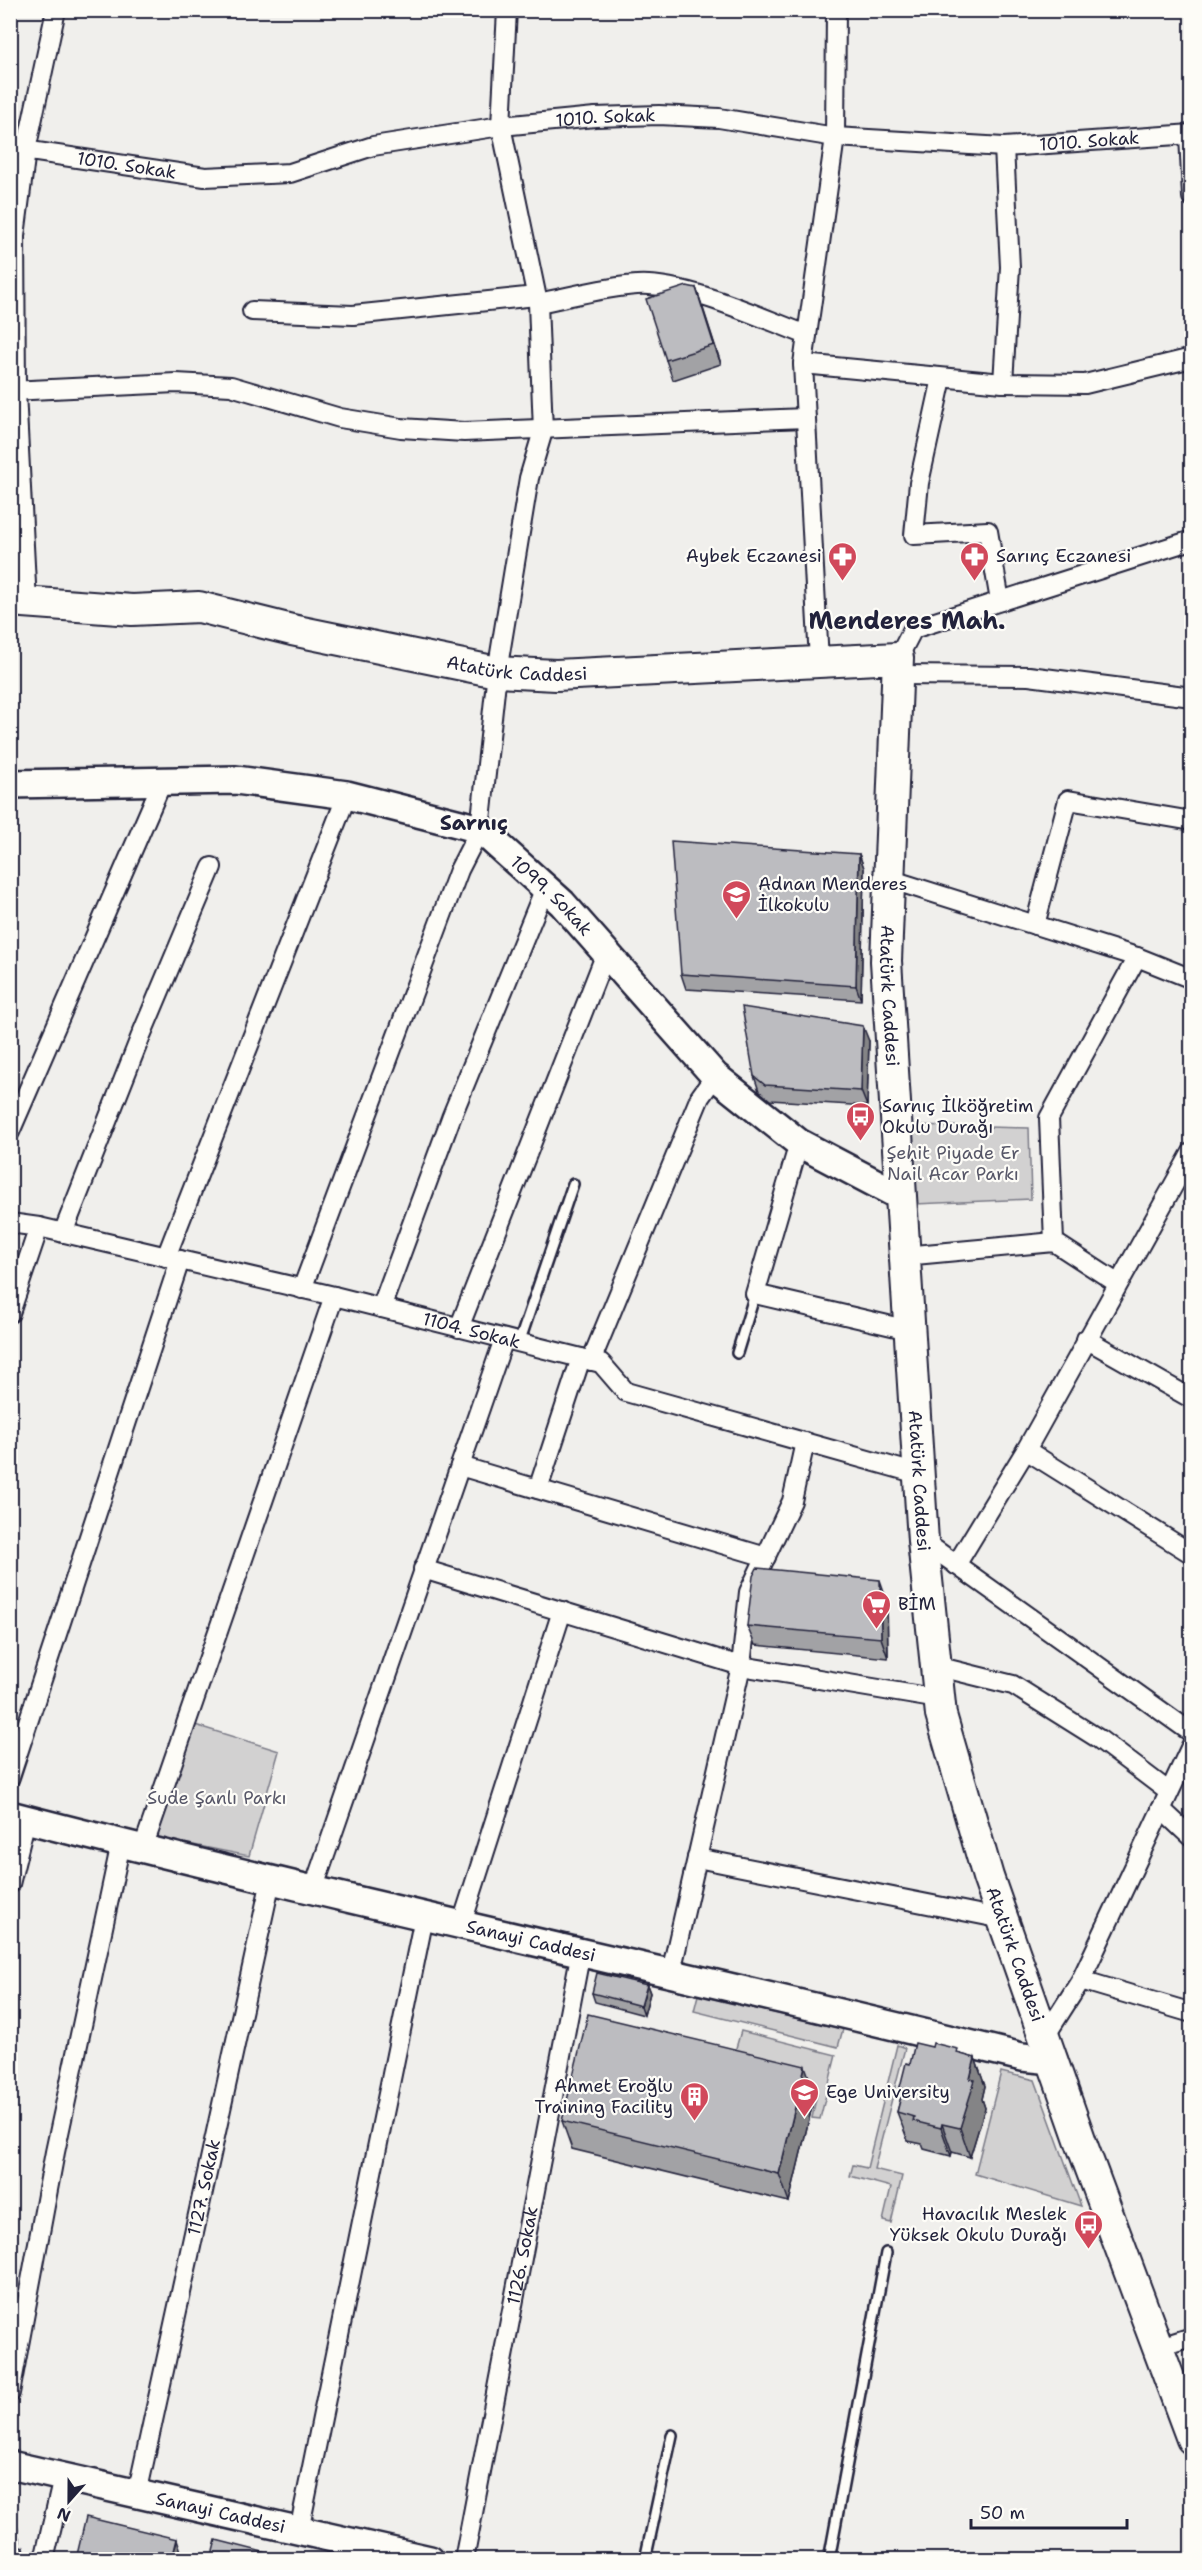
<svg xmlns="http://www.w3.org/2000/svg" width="1202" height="2570" viewBox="0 0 1202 2570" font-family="'Shantell Sans',sans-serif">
  <rect width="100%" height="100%" fill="#f0efec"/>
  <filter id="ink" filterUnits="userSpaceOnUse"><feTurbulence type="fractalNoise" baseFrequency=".0167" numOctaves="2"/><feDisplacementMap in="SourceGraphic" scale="12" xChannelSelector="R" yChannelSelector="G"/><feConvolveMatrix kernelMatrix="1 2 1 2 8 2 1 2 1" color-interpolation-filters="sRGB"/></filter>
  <g filter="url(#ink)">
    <path fill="#d2d1d1" stroke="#7a7a86" stroke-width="1.5" d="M913,1125L1029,1128L1031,1199L915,1204Z
      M192,1724L279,1751L249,1856L153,1837Z
      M698,1995L843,2029L838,2047L694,2011Z
      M741,2031L836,2055L820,2119L812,2118L817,2093L729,2072Z
      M897,2045L905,2048L874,2169L902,2176L891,2223L883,2221L891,2187L850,2176L853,2165L867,2168Z
      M1001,2072L1035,2080L1081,2206L975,2174Z"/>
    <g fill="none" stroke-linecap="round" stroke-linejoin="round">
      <defs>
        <path id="lane" d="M519,1343L573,1184
          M737,1353L755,1294
          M645,2560L672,2435
          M829,2560L886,2253"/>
        <g id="street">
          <path d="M1189,135L1192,197"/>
          <path id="s1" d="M10,148L205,177L290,173L373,146L501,126L595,117L659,115L719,118L835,137L1004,147L1192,134"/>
          <path d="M538,303C570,297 604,287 637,285C685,282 761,318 807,335"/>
          <path d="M252,311L353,315L536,296"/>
          <path d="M803,364L1003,383L1085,384L1192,358"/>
          <path d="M942,378L919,483L914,535L988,531L1000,601"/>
          <path d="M1003,383L1010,267L1004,147"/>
          <path d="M10,391L176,383L231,386L340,418L401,428L464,432L806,418"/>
          <path d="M27,603L16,392L15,236L26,150L56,10"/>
          <path d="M898,658L913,629L1192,540"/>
          <path d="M819,661L803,364L835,137L836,10"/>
          <path d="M897,675L1029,676L1192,697"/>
          <path d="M889,879L1137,957L1192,979"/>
          <path d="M1035,925L1068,800L1192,821"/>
          <path d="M10,1132L163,780"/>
          <path d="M799,1143L755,1294L909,1330"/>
          <path id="s2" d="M10,1223L39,1227L334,1296L601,1363L626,1392L918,1474"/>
          <path d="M63,1233L140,1038L212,867"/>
          <path d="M1054,1242L1049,1118L1137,957"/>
          <path d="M904,1256L1054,1242L1117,1283"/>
          <path d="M166,1257L347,795"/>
          <path d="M302,1289L459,870L480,829L497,672L529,478L543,431L538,303L501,126L507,10"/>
          <path d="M381,1308L451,1118L545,888"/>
          <path d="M10,1313L39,1227"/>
          <path d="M459,1328L606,953"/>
          <path d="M1086,1339L1192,1399"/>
          <path d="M591,1361L700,1097L715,1076"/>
          <path d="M1026,1450L1192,1554"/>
          <path d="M460,1466L766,1557"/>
          <path d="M538,1489L581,1358"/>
          <path d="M923,1541L1192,1733"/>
          <path d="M956,1565L1026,1450L1192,1152"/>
          <path d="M423,1569L741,1666L939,1699"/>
          <path d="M936,1666L1013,1685L1099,1739L1169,1792"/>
          <path d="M10,1777L180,1260"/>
          <path d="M1161,1809L1192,1838"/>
          <path d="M143,1848L334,1296"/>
          <path d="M697,1858L1003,1919"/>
          <path d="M10,1884L26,1819"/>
          <path d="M313,1890L504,1339"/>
          <path d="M461,1926L562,1611"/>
          <path d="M671,1972L741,1666L749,1592L792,1501L805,1442"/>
          <path d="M1081,1980L1192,2013"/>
          <path d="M1044,2038L1081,1980L1192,1744"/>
          <path d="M1157,2348L1192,2337"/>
          <path d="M10,2393L55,2152L121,1843"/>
          <path id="s3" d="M137,2494L271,1880"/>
          <path d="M299,2531L424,1917"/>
          <path d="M44,2560L63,2478"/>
          <path id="s4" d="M464,2560L581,1951"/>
        </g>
        <g id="secondary">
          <path id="s5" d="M10,784L236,780L347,795L480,829L562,903L715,1076L799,1143L900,1196"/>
          <path id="s6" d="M10,1815C346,1902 686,1974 1022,2057L1053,2060"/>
          <path id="s7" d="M10,2465L430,2560"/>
        </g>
        <g id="primary">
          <path id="s8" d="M10,601L132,610L199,607L292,630L497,672L556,675L898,658L886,961L923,1541L941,1715L988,1877L1082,2145L1192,2439"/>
        </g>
      </defs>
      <use href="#lane" stroke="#22223b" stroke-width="14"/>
      <use href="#street" stroke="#22223b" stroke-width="22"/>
      <use href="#secondary" stroke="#22223b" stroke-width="32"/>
      <use href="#primary" stroke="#22223b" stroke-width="34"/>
      <use href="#lane" stroke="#fdfcf7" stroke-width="9"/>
      <use href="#street" stroke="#fdfcf7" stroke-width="18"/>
      <use href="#secondary" stroke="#fdfcf7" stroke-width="27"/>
      <use href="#primary" stroke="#fdfcf7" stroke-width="30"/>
    </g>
    <path fill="#a2a2a5" stroke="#22223b" stroke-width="1.5" d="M696,288L721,364L673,380L666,360Z
      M859,854L864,868L861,1000L686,989L681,974Z
      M869,1041L867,1106L770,1100L759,1091L754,1076Z
      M887,1600L888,1658L755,1645L747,1626Z
      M647,1985L650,1993L644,2015L595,2002L592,1993Z
      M960,2054L975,2058L985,2086L982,2099L985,2108L970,2157L952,2152L951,2156L924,2149L922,2144L908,2141L897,2112L902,2094L900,2087L910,2064Z
      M815,2094L789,2202L572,2149L562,2121Z"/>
    <path fill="#848486" stroke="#22223b" stroke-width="1.5" d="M696,288L703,308L721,364L714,345Z
      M859,854L864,868L861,1000L856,986Z
      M863,1026L869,1041L867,1106L861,1091Z
      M880,1580L887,1600L888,1658L881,1638Z
      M647,1985L650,1993L644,2015L641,2006Z
      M975,2058L985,2086L982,2099L985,2108L970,2157L960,2128L970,2079Z
      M805,2066L815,2094L789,2202L779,2174Z
      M942,2124L952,2152L951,2156L941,2128Z
      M13,2514L18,2529L17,2532L20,2541L15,2558L10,2547V2521Z
      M177,2539L182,2554L181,2559H172Z
      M24,2548L28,2559H21Z"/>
    <path fill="#bcbcc0" stroke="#22223b" stroke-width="1.5" d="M687,286L696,288L714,345L666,360L646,299Z
      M671,841L859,854L856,986L681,974Z
      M742,1007L863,1026L861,1091L765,1085L754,1076Z
      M757,1568L880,1580L881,1638L747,1626L753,1576Z
      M597,1973L647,1985L641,2006L592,1993Z
      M588,2014L805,2066L779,2174L562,2121Z
      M915,2043L932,2047L933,2043L958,2049L957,2053L975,2058L970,2079L975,2080L960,2128L942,2124L941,2128L913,2121L914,2117L897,2112L903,2089L900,2087L906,2063L910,2064Z
      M86,2517L177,2539L172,2559H76Z
      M10,2524L15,2526L10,2540Z
      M216,2540L290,2559H211Z
      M10,2544L24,2548L21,2559H10Z"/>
  </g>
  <defs>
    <symbol id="pharmacy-pin" viewBox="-11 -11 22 30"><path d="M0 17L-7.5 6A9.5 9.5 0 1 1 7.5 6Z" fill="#d1495b" stroke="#fdfcf7"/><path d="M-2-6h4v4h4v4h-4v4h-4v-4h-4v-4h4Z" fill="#fff"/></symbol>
    <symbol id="school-pin" viewBox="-11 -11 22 30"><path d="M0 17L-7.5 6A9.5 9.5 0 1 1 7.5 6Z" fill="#d1495b" stroke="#fdfcf7"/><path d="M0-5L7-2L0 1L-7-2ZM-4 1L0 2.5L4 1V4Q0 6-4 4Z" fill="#fff"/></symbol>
    <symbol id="bus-pin" viewBox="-11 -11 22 30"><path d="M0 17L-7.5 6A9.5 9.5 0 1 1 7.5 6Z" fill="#d1495b" stroke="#fdfcf7"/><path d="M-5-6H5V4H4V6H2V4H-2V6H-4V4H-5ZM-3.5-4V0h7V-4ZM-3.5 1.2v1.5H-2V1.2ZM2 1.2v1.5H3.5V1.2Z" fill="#fff"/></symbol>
    <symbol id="supermarket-pin" viewBox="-11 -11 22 30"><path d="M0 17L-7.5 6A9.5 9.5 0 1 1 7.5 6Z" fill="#d1495b" stroke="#fdfcf7"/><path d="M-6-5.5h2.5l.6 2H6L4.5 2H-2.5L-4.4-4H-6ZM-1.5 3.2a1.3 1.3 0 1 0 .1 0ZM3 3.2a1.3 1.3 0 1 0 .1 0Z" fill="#fff"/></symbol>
    <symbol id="university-pin" viewBox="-11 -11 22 30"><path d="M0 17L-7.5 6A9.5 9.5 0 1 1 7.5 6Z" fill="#d1495b" stroke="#fdfcf7"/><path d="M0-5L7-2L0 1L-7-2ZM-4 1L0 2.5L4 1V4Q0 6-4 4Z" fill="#fff"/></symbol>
    <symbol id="building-pin" viewBox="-11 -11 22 30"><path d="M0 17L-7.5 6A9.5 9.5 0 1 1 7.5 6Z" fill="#d1495b" stroke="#fdfcf7"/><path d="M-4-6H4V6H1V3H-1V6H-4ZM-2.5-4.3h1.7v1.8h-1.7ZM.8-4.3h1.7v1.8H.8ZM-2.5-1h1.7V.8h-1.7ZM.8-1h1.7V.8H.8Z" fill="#fff"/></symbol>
  </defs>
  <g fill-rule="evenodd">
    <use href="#pharmacy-pin" x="826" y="540" width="33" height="45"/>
    <use href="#pharmacy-pin" x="958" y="540" width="33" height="45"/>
    <use href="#school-pin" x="720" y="878" width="33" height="45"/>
    <use href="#bus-pin" x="844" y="1100" width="33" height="45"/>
    <use href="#supermarket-pin" x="860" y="1588" width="33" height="45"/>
    <use href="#university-pin" x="788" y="2076" width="33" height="45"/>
    <use href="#building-pin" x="678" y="2080" width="33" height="45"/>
    <use href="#bus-pin" x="1072" y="2208" width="33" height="45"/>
  </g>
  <g text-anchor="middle" stroke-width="4.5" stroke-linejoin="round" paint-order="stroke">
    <g font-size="18" fill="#22223b" stroke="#fdfcf7">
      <text dy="6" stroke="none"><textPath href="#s1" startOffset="604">1010. Sokak</textPath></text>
      <text dy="6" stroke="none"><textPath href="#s1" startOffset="1090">1010. Sokak</textPath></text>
      <text dy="6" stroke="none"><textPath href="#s1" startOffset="118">1010. Sokak</textPath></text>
      <text dy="6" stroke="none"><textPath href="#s8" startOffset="514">Atatürk Caddesi</textPath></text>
      <text dy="6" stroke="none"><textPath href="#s5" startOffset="573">1099. Sokak</textPath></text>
      <text dy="6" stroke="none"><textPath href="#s8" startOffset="1234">Atatürk Caddesi</textPath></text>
      <text dy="6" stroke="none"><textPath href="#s2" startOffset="474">1104. Sokak</textPath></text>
      <text dy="6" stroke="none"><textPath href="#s8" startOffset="1720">Atatürk Caddesi</textPath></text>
      <text dy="6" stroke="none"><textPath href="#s6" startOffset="536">Sanayi Caddesi</textPath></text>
      <text dy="6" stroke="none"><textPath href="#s8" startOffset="2206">Atatürk Caddesi</textPath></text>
      <text dy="6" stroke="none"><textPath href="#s3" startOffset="314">1127. Sokak</textPath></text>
      <text dy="6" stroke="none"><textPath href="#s4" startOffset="310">1126. Sokak</textPath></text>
      <text dy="6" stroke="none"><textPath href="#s7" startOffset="216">Sanayi Caddesi</textPath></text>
    </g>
    <g font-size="18" fill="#22223b" stroke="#fdfcf7" text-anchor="start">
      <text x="822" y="562" text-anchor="end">Aybek Eczanesi</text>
      <text x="996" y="562">Sarınç Eczanesi</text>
      <text x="758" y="890">Adnan Menderes<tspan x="758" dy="21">İlkokulu</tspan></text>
      <text x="882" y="1112">Sarnıç İlköğretim<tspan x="882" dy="21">Okulu Durağı</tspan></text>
      <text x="898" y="1610">BİM</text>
      <text x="673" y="2092" text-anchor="end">Ahmet Eroğlu<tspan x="673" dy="21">Training Facility</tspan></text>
      <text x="826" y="2098">Ege University</text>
      <text x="1067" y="2220" text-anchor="end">Havacılık Meslek<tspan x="1067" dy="21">Yüksek Okulu Durağı</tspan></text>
    </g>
    <g font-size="18" fill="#575768" stroke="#fdfcf7">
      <text x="953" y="1159">Şehit Piyade Er<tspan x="953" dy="21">Nail Acar Parkı</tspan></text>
      <text x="217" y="1804">Sude Şanlı Parkı</text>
    </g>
    <g font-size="21" font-weight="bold" fill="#22223b" stroke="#fdfcf7">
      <text x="474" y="830">Sarnıç</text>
    </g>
    <g font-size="24" font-weight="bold" fill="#22223b" stroke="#fdfcf7">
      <text x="907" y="629">Menderes Mah.</text>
    </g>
  </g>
  <rect width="1202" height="2570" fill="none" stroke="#fdfcf7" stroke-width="36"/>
  <rect x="18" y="18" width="1166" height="2534" fill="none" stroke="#22223b" stroke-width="2" filter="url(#ink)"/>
  <g transform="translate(69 2501) rotate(201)" stroke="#fdfcf7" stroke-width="4.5" paint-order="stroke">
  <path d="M0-4.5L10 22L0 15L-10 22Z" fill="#22223b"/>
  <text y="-9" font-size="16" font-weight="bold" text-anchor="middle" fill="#22223b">N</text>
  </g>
  <path d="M971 2519v9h156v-9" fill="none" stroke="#22223b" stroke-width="3"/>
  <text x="980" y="2519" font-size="18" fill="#22223b" stroke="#fdfcf7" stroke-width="4.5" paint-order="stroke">50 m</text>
</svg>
